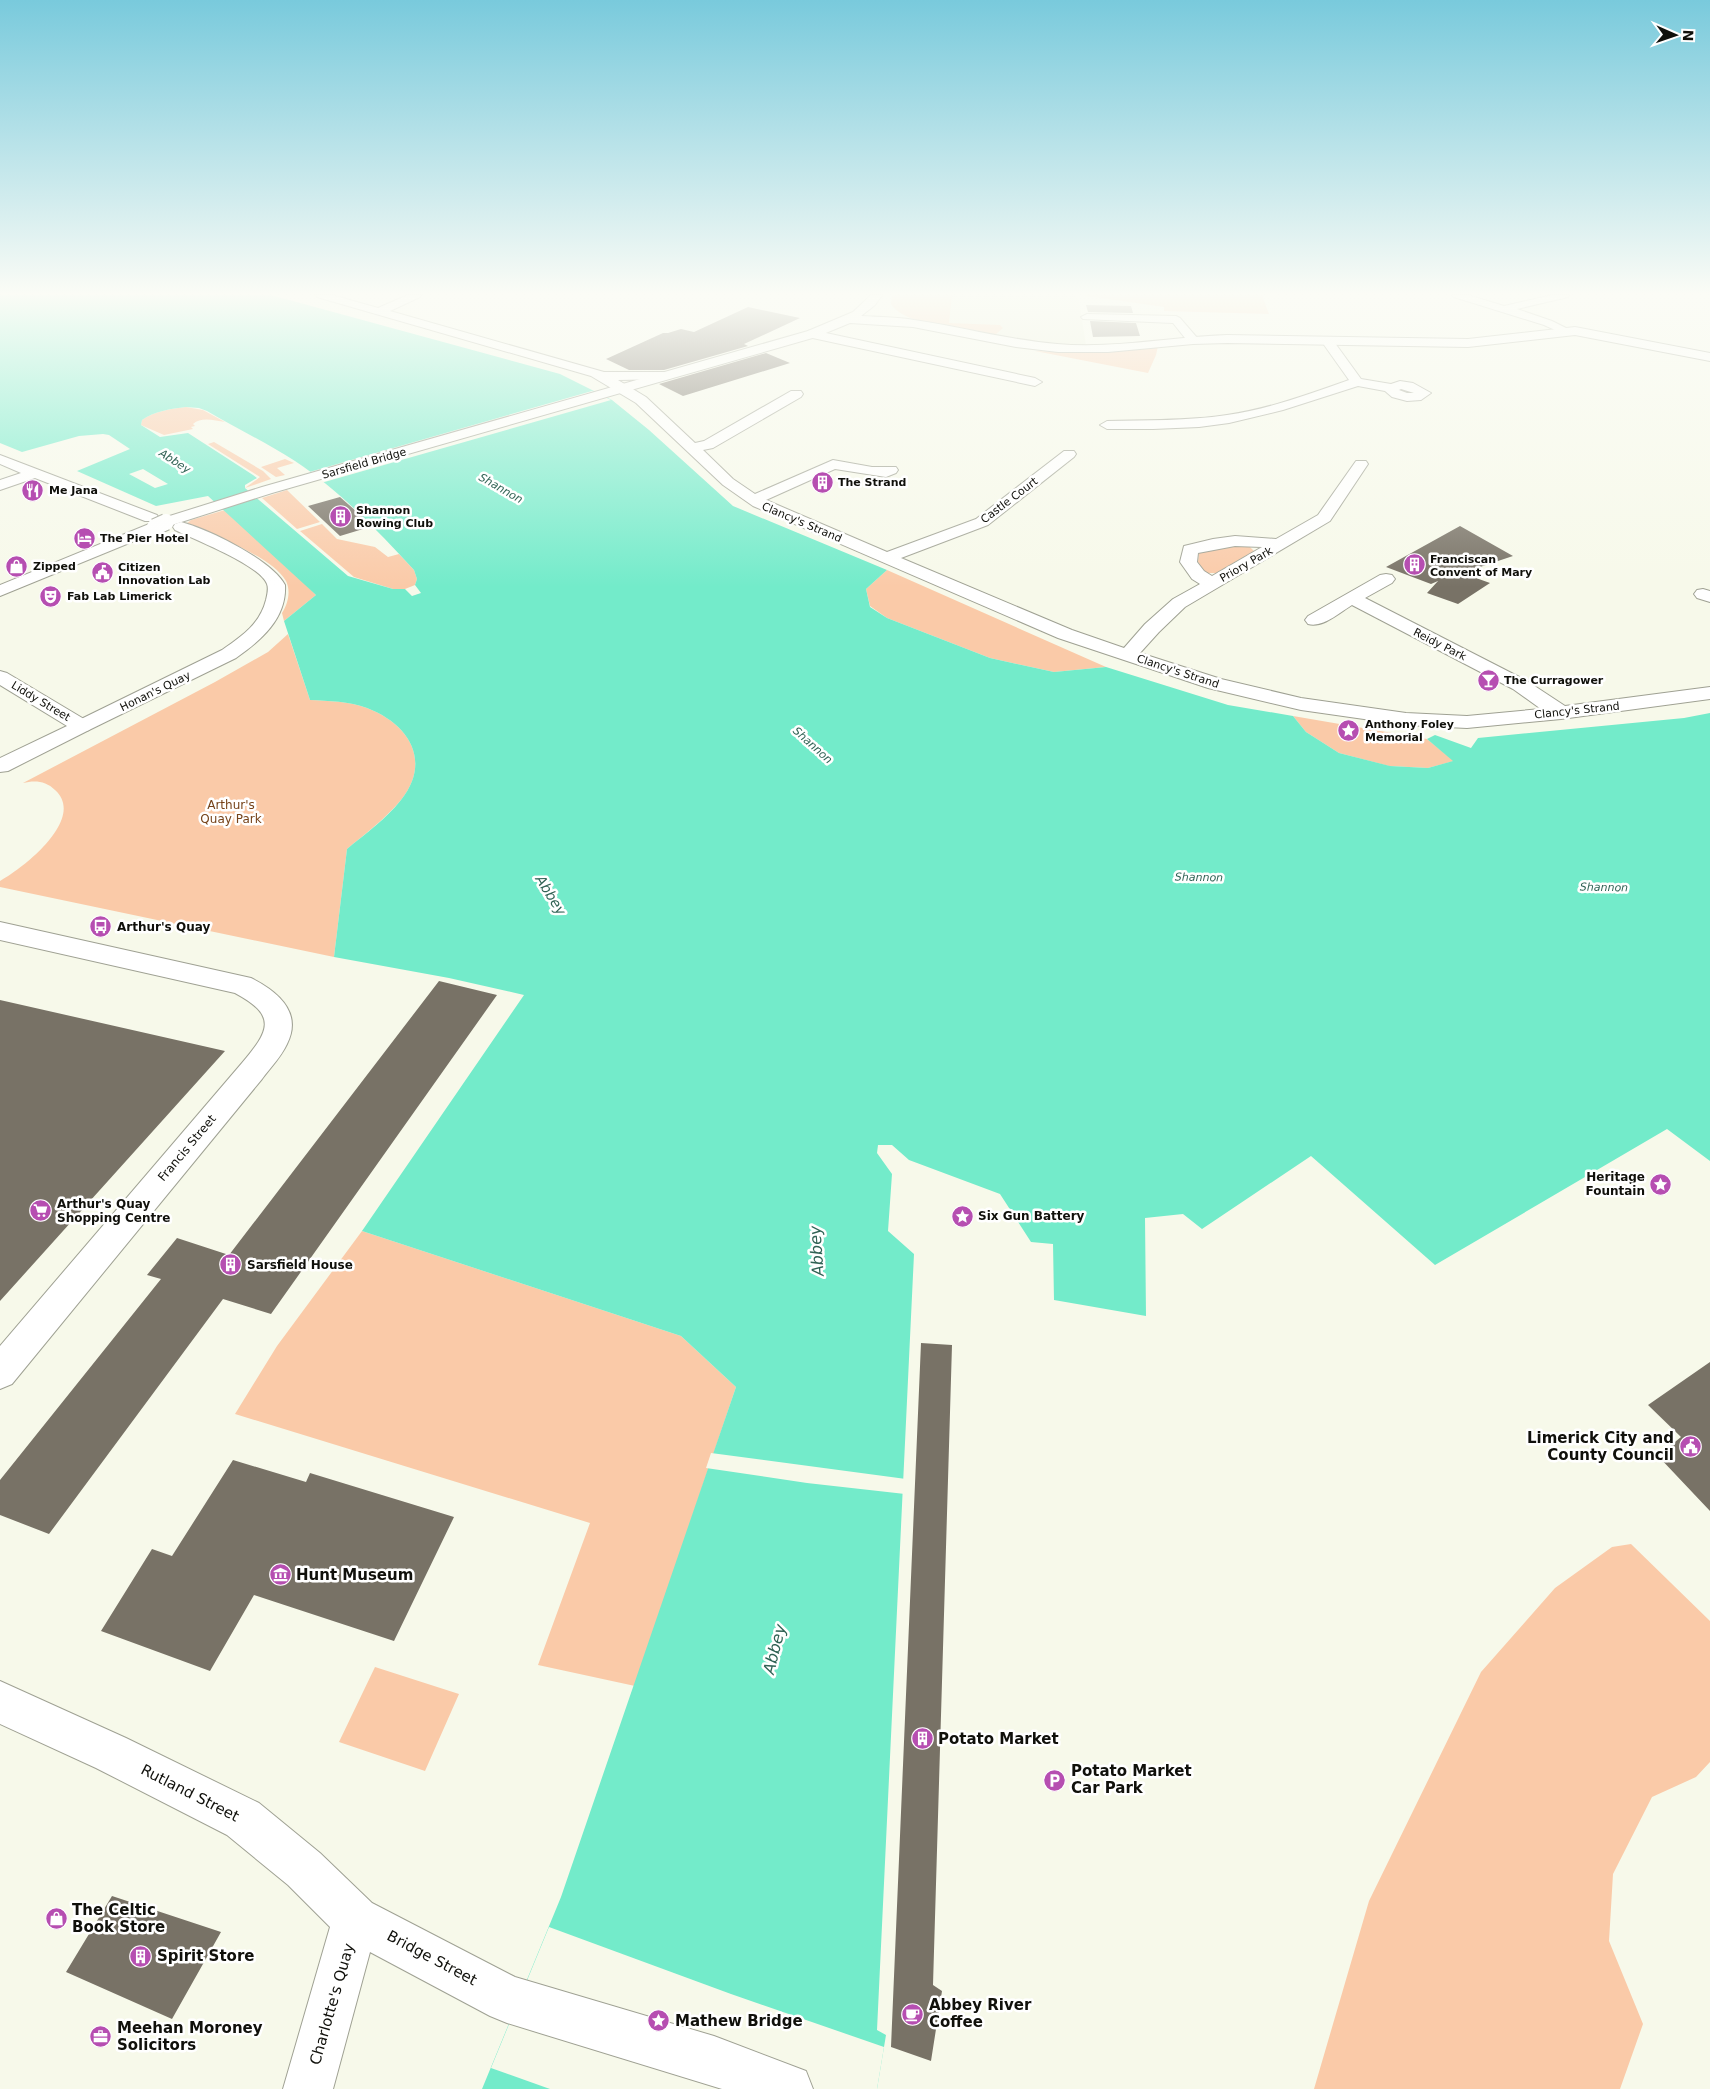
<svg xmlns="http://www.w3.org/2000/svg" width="1710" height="2089" viewBox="0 0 1710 2089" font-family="'DejaVu Sans',sans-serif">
  <rect width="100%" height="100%" fill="#f7f9ea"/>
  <path fill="#ebefd9" d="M893,295H1078L1086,345L1054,344L984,334L902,314L892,307L891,301Z"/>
  <path fill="#facaa8" d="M892,295H952L949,323L1000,325L1003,328L996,334H985C960,329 906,326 891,304Z
    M1080,295H1262L1269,314L1164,311V307Z
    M1158,346L1156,355L1148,373L1035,351L1093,353Z
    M186,407L203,410L225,422C215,421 202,416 193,424L195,426L191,427L193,429L164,435L141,425L142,420C154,411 171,409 186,407Z
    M214,442L263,471L271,479L245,488L260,477L208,444Z
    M285,459L294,463L277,468L285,475L276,477L261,467Z
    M287,490L320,522L297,529L262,498Z
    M225,510L264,543L316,595L284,621L282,613C288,604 291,591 286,581C272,556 212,535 186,524L191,520Z
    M322,524L337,539L375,547L388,557L399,554L414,570L417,579L415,585L405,589H393L354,577L300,531Z
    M1248,545L1254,551L1216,573H1206L1198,562L1199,552L1213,546Z
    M887,570L1106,667L1054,672L990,658L887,618L870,606L866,589Z
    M288,634L310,700C328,701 349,701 367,708C409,724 432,761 401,800C385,819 365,834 347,849L334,957L0,887V881C22,869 87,819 55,790C46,781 35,780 23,783L215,682L268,652Z
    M1293,716L1427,739L1454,761L1428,768L1389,766L1339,753L1306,732Z
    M362,1231L681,1336L736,1387L635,1686L538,1665L590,1523L235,1414L277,1346Z
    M1631,1544L1710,1621V1762L1696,1777L1652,1797L1613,1874L1609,1941L1643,2024L1620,2089H1314L1369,1901L1481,1672L1555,1588L1612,1547Z
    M375,1667L459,1694L425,1771L339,1742Z"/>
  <path fill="#73ebca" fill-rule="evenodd" d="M0,295H271L560,374L612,400L649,430L733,506L887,570L866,589L870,607L887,618L990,658L1054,672L1106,667L1228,705L1293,716L1306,732L1339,753L1390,766L1428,768L1453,761L1427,739L1435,735L1471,748L1478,738L1684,718L1710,713V1161L1667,1129L1435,1265L1311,1156L1202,1229L1183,1214L1145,1218L1146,1316L1054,1300L1053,1244L1031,1242L1000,1194L909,1160L892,1145H878L877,1153L892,1174L888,1231L914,1254L877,2030L886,2035L877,2089H482L561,1897L736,1387L681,1336L362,1231L524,995L449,978L334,957L347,849C365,834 386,819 401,800C432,761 409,724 367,708C349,701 328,701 310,700L284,621L316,595L208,496L156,506L77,471L130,449L109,435L103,434L79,436L22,452L0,443ZM186,407L199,408L207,411C236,428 267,443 295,461C340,491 377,530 414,570L417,579L415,585L421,593L412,596L405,589H393L348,576L245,488V485L257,478L253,475L188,433L160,437L141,425L142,420C154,411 171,409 186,407Z"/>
  <path fill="#f7f9ea" d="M592,391L611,400L321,483L306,473Z
    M143,469L168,484L155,488L129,474Z
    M711,1453L906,1479L905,1494L807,1483L706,1468Z
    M549,1927L731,1994L884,2047L877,2089H550L491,2068Z"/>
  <path fill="#787266" d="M1086,305L1131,306L1133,313L1088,312Z
    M748,307L800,318L744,344L748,346L664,370H629L606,359L663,333H668L681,329L694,332Z
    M1090,321L1136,323L1140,336L1093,337Z
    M766,353L790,363L683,396L659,384Z
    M340,497L373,526L340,536L308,506Z
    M1460,526L1513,556L1462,573L1490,583L1458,604L1427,593L1438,581L1431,584L1386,567Z
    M439,981L497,995L271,1314L223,1299L49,1534L0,1515V1480L161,1279L147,1275L177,1238L229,1255Z
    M0,1000L225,1051L0,1301Z
    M921,1343L952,1345L933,1985L942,1991L931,2061L891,2047Z
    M1710,1362V1511L1658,1456L1681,1437L1648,1405Z
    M233,1460L306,1482L310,1473L454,1517L394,1641L254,1595L210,1671L101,1631L152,1549L172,1556Z
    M112,1896L221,1932L172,2019L66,1972Z"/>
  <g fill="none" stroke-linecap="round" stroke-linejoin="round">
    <defs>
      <path id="street" d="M315,295H332L378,308L408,295H421L420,297L390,311L604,372H674L675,375L669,379L618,380L646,397L695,443L704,441L791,391H801L803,394L801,397L713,448L703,450L733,479L755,494L833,460L872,467H896L898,470L896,473L886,477L835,469L766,500L887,552L976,519L1064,451H1074L1076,454L1074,457L988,525L901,558L1072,630L1124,648L1145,624L1173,599L1200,584L1192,579L1180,562L1184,546L1213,539L1235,536L1276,539L1318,515L1356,461H1366L1368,464L1330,521L1185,607L1159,632L1140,653L1221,679L1301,698L1406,713L1467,716L1541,709L1513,689L1352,605C1339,613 1323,628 1308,624L1305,620L1308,616L1380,575L1386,574L1392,575L1395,579L1392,583L1365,598L1527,681L1565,706L1710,687V699L1561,719L1467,728L1406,725L1301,710L1208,688L1058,638L753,506L723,485L636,403L591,376L317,297ZM1235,546L1262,547L1212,576L1204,571L1197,562L1198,553Z
        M1452,295H1468L1504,306L1552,295H1569L1568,297L1517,309L1552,321L1572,331L1566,335L1544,325L1454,297Z
        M1087,314L1176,316L1180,318L1199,340L1197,343H1189L1173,323L1083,319L1081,317Z
        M812,330L1035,378L1042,382L1035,386L808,337L806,334L808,331Z
        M1328,338L1332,339L1361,379L1391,384L1400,381L1413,383L1431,393L1421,400L1407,401L1392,397L1385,391L1358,386L1283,410L1229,423L1199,427L1153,429H1107L1100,425L1107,421C1147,420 1187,421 1227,415C1269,409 1309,394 1349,380L1322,342ZM1401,389L1414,393H1407L1399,390Z
        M0,455L157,515L159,518L157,521H145L35,478L0,490V480L21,473L0,464Z
        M181,522C208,529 272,560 285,585C287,619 260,641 236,658L89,730L82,732L75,730L72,726L75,722L222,650C242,636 260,624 266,600C267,595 269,589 267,584C260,565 195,540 175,530L173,527L175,524Z
        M1703,589L1710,591V602L1697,598L1694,594L1697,590Z"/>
      <path id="secondary" d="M871,295H882L875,305L861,316C879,317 897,317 914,320C962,327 1008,340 1057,344C1113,349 1170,337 1227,335L1468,339L1575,327L1710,353V361L1575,335L1468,347L1227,343L1193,344L1108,352H1058L1016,347L913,327L850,323L816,337L272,493L172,525L162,526L161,530L0,596V585L149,524L159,523L160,519L262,487L808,331L853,312Z
        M0,671L7,673L89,722L92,726L89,730L8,771L0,772V758L67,726L0,685Z
        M0,922L251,978C277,991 303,1012 287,1044C281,1057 270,1068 262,1079L12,1384L0,1389V1346L242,1063C269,1031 278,1016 235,993L0,940Z
        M0,1681L126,1738L259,1803L320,1853L372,1903L515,1977L714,2036L806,2071L813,2089H722L507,2023L490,2016L370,1952L333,2089H283L330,1927L288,1885L227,1835L96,1768L0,1724Z"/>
    </defs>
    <use href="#street" stroke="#9fa193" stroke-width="2"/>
    <use href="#secondary" stroke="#9fa193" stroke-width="2"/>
    <use href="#street" fill="#fff" fill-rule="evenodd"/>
    <use href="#secondary" fill="#fff" fill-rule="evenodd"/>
    <defs>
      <path id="secondary-bridge" d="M155,527L166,522"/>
    </defs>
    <use href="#secondary-bridge" stroke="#9fa193" stroke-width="18" stroke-linecap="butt"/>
    <use href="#secondary-bridge" stroke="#fff" stroke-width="16"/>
  </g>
  <linearGradient id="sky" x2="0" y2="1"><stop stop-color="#79cadc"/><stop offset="0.5" stop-color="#fbfcf6"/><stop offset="1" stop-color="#fbfcf6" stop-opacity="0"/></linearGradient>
  <rect width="1710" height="587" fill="url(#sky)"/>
  <defs>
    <symbol id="building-disc" viewBox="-11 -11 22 22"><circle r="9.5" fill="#b64eb1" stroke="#fff"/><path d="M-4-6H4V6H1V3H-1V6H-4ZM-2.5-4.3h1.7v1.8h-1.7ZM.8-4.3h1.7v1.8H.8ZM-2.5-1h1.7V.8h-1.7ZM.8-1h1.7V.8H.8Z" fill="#fff"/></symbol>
    <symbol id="restaurant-disc" viewBox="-11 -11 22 22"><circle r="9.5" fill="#b64eb1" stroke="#fff"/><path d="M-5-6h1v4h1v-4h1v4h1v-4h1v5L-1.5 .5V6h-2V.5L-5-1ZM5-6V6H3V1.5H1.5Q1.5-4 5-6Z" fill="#fff"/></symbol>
    <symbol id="hotel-disc" viewBox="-11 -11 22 22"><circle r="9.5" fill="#b64eb1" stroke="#fff"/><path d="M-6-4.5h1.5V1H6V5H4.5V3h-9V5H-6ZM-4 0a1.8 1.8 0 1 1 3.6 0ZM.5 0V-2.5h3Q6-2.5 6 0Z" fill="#fff"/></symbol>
    <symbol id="shop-disc" viewBox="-11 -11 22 22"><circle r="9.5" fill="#b64eb1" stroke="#fff"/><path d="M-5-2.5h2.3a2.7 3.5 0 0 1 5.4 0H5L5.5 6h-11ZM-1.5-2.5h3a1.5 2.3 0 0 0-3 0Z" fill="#fff"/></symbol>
    <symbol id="civic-disc" viewBox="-11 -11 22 22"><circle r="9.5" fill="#b64eb1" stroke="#fff"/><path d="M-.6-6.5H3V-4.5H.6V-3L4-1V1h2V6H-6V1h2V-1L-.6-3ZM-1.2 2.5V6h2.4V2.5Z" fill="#fff"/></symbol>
    <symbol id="theatre-disc" viewBox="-11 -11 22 22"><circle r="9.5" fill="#b64eb1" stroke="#fff"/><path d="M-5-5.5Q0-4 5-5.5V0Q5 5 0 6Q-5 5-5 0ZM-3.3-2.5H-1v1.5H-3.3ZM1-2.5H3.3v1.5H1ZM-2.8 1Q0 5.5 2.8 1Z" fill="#fff"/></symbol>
    <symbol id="bar-disc" viewBox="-11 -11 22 22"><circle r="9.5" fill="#b64eb1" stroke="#fff"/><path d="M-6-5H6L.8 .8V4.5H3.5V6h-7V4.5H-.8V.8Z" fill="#fff"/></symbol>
    <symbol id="sight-disc" viewBox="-11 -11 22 22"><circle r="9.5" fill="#b64eb1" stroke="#fff"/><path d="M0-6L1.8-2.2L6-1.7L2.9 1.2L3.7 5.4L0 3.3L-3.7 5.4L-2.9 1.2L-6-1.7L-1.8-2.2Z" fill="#fff"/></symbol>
    <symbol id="bus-disc" viewBox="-11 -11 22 22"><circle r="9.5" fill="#b64eb1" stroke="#fff"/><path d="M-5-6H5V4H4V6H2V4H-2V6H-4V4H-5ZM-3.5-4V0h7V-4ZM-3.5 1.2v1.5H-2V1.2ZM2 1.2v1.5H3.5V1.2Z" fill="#fff"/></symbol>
    <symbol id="supermarket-disc" viewBox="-11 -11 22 22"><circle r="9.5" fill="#b64eb1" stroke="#fff"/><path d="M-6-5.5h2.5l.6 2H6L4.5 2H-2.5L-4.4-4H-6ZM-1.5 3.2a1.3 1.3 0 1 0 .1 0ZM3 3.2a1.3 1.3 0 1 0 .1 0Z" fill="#fff"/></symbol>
    <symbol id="museum-disc" viewBox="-11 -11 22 22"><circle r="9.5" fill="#b64eb1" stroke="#fff"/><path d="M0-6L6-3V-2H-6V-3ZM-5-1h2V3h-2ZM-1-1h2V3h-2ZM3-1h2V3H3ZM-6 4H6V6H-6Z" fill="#fff"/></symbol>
    <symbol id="parking-disc" viewBox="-11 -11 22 22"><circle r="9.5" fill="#b64eb1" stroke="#fff"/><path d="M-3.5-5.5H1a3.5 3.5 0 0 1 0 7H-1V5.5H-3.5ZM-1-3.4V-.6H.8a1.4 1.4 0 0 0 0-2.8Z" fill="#fff"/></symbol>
    <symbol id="cafe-disc" viewBox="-11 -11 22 22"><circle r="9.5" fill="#b64eb1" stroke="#fff"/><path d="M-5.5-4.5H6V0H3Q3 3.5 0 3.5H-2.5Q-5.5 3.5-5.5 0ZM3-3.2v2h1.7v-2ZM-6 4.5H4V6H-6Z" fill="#fff"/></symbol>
    <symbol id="office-disc" viewBox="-11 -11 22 22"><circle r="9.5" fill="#b64eb1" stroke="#fff"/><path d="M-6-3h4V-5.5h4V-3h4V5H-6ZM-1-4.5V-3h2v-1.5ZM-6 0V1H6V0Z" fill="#fff"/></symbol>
  </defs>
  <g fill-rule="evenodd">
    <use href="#building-disc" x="810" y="470" width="25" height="25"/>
    <use href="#restaurant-disc" x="20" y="478" width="25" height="25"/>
    <use href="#building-disc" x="328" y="504" width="25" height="25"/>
    <use href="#hotel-disc" x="72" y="526" width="25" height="25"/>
    <use href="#building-disc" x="1402" y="552" width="25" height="25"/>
    <use href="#shop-disc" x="4" y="554" width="25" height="25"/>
    <use href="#civic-disc" x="90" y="560" width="25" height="25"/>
    <use href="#theatre-disc" x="38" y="584" width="25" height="25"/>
    <use href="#bar-disc" x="1476" y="668" width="25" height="25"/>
    <use href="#sight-disc" x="1336" y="718" width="25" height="25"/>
    <use href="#bus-disc" x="88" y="914" width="25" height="25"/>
    <use href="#sight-disc" x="1648" y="1172" width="25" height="25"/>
    <use href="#supermarket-disc" x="28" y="1198" width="25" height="25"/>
    <use href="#sight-disc" x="950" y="1204" width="25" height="25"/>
    <use href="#building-disc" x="218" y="1252" width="25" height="25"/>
    <use href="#civic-disc" x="1678" y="1434" width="25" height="25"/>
    <use href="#museum-disc" x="268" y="1562" width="25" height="25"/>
    <use href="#building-disc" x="910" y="1726" width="25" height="25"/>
    <use href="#parking-disc" x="1042" y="1768" width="25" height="25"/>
    <use href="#shop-disc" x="44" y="1906" width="25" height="25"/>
    <use href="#building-disc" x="128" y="1944" width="25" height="25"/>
    <use href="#cafe-disc" x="900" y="2002" width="25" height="25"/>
    <use href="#sight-disc" x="646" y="2008" width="25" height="25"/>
    <use href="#office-disc" x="88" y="2024" width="25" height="25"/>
  </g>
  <g text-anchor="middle" stroke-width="5" stroke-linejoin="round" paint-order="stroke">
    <g font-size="11" font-style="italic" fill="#306254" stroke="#fff">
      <text transform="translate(175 461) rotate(33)" y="4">Abbey</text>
      <text transform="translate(501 488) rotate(30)" y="4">Shannon</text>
      <text transform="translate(813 745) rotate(42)" y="4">Shannon</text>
      <text transform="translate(1199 877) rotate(1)" y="4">Shannon</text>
      <text transform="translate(1604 887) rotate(1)" y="4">Shannon</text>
    </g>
    <g font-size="11" fill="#10100b" stroke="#fff">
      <text transform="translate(364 463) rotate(-16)" y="4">Sarsfield Bridge</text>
      <text transform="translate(1009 500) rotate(-37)" y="4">Castle Court</text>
      <text transform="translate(802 522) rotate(23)" y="4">Clancy's Strand</text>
      <text transform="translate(1246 564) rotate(-30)" y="4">Priory Park</text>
      <text transform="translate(1440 644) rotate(27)" y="4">Reidy Park</text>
      <text transform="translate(1178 671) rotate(18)" y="4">Clancy's Strand</text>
      <text transform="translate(155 691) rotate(-26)" y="4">Honan's Quay</text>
      <text transform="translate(41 701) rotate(31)" y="4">Liddy Street</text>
      <text transform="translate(1577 710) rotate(-6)" y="4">Clancy's Strand</text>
    </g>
    <g font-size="11" font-weight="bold" fill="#10100b" stroke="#fff" text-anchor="start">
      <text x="838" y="486">The Strand</text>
      <text x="49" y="494">Me Jana</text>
      <text x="356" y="514">Shannon<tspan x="356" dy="13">Rowing Club</tspan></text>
      <text x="100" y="542">The Pier Hotel</text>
      <text x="1430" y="563">Franciscan<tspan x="1430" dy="13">Convent of Mary</tspan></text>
      <text x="33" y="570">Zipped</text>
      <text x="118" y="571">Citizen<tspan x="118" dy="13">Innovation Lab</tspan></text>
      <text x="67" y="600">Fab Lab Limerick</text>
      <text x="1504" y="684">The Curragower</text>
      <text x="1365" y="728">Anthony Foley<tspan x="1365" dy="13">Memorial</tspan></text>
    </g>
    <g font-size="12" fill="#764319" stroke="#fff">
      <text x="231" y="809">Arthur's<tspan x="231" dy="14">Quay Park</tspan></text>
    </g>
    <g font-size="12" font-weight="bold" fill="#10100b" stroke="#fff" text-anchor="start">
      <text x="117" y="931">Arthur's Quay</text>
      <text x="1645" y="1181" text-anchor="end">Heritage<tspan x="1645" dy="14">Fountain</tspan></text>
      <text x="57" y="1208">Arthur's Quay<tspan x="57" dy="14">Shopping Centre</tspan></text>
      <text x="978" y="1220">Six Gun Battery</text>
      <text x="247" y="1269">Sarsfield House</text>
    </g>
    <g font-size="12" fill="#10100b" stroke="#fff">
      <text transform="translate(187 1148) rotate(-50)" y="4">Francis Street</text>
    </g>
    <g font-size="14" font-style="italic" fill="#306254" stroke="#fff">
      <text transform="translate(551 895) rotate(58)" y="5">Abbey</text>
    </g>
    <g font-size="15" font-weight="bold" fill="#10100b" stroke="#fff" text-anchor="start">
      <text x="1674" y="1443" text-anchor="end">Limerick City and<tspan x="1674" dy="17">County Council</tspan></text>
      <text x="296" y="1580">Hunt Museum</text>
      <text x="938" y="1744">Potato Market</text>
      <text x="1071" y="1776">Potato Market<tspan x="1071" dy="17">Car Park</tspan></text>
      <text x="72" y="1915">The Celtic<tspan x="72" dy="17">Book Store</tspan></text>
      <text x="157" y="1961">Spirit Store</text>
      <text x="929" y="2010">Abbey River<tspan x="929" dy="17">Coffee</tspan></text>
      <text x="675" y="2026">Mathew Bridge</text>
      <text x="117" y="2033">Meehan Moroney<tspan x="117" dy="17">Solicitors</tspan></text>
    </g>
    <g font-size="15" fill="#10100b" stroke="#fff">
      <text transform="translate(190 1793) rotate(27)" y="5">Rutland Street</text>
      <text transform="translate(432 1958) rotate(28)" y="5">Bridge Street</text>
      <text transform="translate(332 2004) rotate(-74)" y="5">Charlotte's Quay</text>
    </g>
    <g font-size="16" font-style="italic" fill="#306254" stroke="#fff">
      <text transform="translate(816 1251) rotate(-94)" y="6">Abbey</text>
      <text transform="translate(774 1649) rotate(-76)" y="6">Abbey</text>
    </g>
  </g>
  <g transform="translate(1675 35) rotate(92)" stroke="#ffffff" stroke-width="4" paint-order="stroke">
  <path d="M0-4L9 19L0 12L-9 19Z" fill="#10100b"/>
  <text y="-8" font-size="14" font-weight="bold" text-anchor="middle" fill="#10100b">N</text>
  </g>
</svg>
